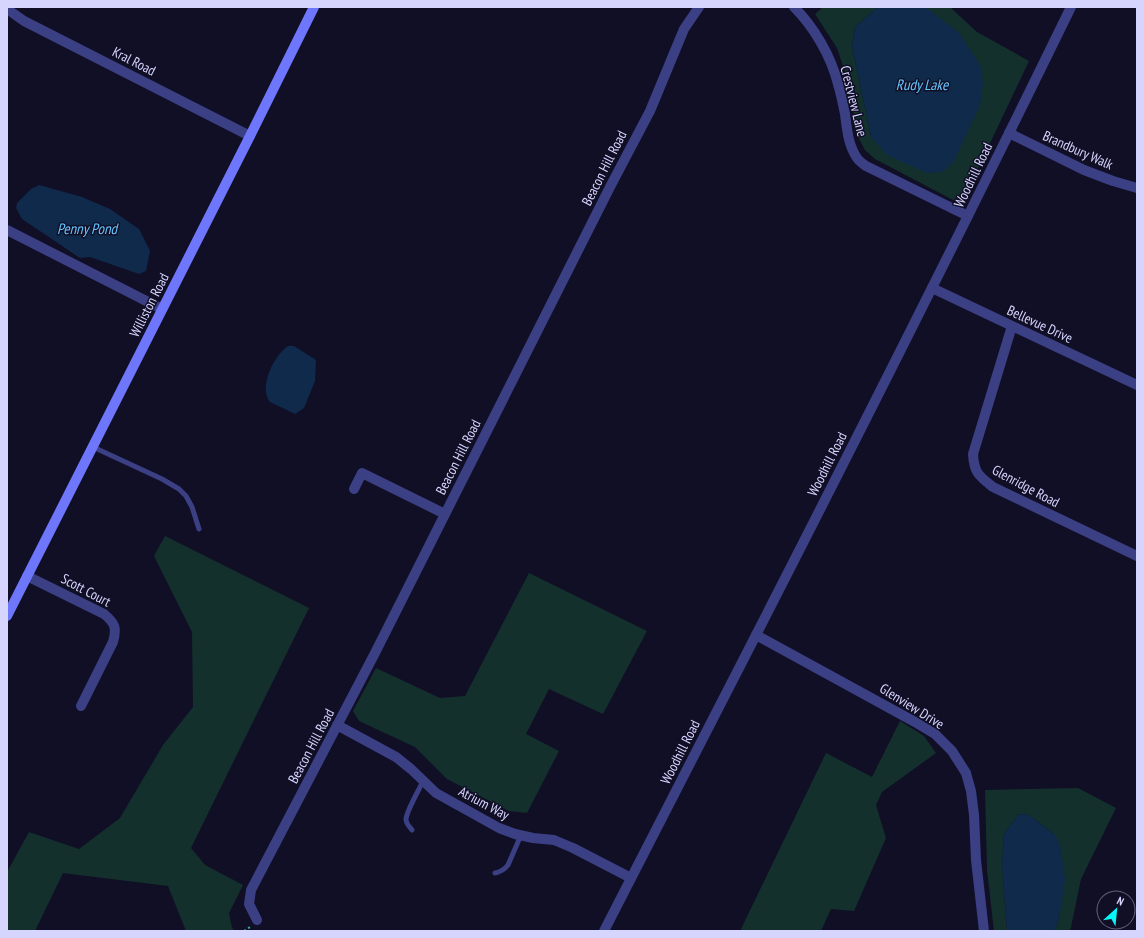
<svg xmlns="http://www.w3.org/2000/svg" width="1144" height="938" viewBox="0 0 1144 938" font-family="'PT Sans Narrow',sans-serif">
  <rect width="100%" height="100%" fill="#110f26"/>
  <path fill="#13302c" d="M823,7H878L855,27L852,46L871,137L928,9L924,7H952L951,8L977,32L1029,61L964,198L953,200L875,159L865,150L858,137L848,81L837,48L815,14Z
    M165,536L309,608L191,848L205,865L243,885L229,913L232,928L235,931H186L168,886L63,873L35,931H7V872L29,832L79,849L120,818L163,745L193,707L192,632L154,556Z
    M529,573L647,631L603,714L549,689L526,734L559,751L527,813L509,811L447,779L415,747L359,721L353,711L376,668L440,698L465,696Z
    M900,721L924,736L936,753L882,792L876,805L886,838L854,911L831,909L821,931H740L826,753L872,777Z
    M1078,788L1116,808L1081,879L1071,927L1069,931H1055L1060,914L1054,834L1029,815L1019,814L1004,834L1002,864L1007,931H994L987,870L985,790Z"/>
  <path fill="#0f2a4a" d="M878,7H924L928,9L959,33L980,65L983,82L980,105L954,161L943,172L927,173L887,155L871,137L852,46L855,27Z
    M39,185L82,197L110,209L139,229L150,251L146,271L139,274L90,257L80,258L22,219L16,208L17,203L31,189Z
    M288,346H294L316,360L315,381L304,408L295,414L270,402C258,388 274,355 288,346Z
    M1019,814L1029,815L1054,834L1060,844L1065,879L1060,914L1055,931H1007L1002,864L1004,834Z"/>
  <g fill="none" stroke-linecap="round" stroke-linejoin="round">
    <path stroke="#32b6a2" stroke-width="2" stroke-dasharray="2 3" stroke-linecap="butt" d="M244,931L250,927"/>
    <path stroke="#3b3f84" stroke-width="5" d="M93,447L162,479L179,489L186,496L192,507L199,529
      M412,830C409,826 406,824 406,819C407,810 419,790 423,781
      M495,873C501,872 504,870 508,865L521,835"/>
    <path stroke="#3b3f84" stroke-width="10" d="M794,7C814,27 831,56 838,84C841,94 843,104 845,114C847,129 848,145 857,158C859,161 863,164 866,166L968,216
      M7,9L24,21L250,136
      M1009,133L1084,170L1113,181L1137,188
      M7,230L162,309
      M932,288L1137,385
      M1012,326L973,454C974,473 979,476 993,487L1137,556
      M354,489L362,473L445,514
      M27,576L104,614C115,623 117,628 113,642L81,706
      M756,635L915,722L935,734L952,751L966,773L971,791L974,815L976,860L984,931
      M337,725L396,757L411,769L436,793L499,828L515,834L533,838L554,840L573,848L631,878
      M257,920L249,904L251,890L375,653L610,187L650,111L684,29L699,7"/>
    <path stroke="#3b3f84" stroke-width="10" d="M604,931C655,833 705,733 756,635C863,426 968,218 1071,7"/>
    <path stroke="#6e77fc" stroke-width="10" d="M7,616L250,136L314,7"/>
  </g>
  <g text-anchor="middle" stroke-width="3" stroke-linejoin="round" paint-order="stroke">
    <g font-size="14" fill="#d6d5fe" stroke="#110f26">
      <text transform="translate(134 61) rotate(27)" y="5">Kral Road</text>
      <text transform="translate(854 101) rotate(76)" y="5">Crestview Lane</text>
      <text transform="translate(1078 150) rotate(24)" y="5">Brandbury Walk</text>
      <text transform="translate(604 168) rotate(-63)" y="5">Beacon Hill Road</text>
      <text transform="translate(973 175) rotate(-64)" y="5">Woodhill Road</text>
      <text transform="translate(149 305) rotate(-63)" y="5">Williston Road</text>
      <text transform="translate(1040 324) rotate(25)" y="5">Bellevue Drive</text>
      <text transform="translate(458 457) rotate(-63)" y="5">Beacon Hill Road</text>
      <text transform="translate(827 464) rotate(-63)" y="5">Woodhill Road</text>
      <text transform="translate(1026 486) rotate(28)" y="5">Glenridge Road</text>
      <text transform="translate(86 590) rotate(28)" y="5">Scott Court</text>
      <text transform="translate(912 706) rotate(32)" y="5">Glenview Drive</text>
      <text transform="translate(311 746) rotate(-62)" y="5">Beacon Hill Road</text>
      <text transform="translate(680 752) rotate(-63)" y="5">Woodhill Road</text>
      <text transform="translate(484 803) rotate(28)" y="5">Atrium Way</text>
    </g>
    <g font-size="15" font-style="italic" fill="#65c3fc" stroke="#110f26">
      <text x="922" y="90">Rudy Lake</text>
      <text x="87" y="234">Penny Pond</text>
    </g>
  </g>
  <rect width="1144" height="938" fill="none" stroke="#d6d5fe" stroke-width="16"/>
  <g transform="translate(1116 910) rotate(27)"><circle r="19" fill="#110f26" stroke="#605e7c"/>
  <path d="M0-3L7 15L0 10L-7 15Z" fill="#05f7fa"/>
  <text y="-6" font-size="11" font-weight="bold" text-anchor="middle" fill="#d6d5fe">N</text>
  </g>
</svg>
